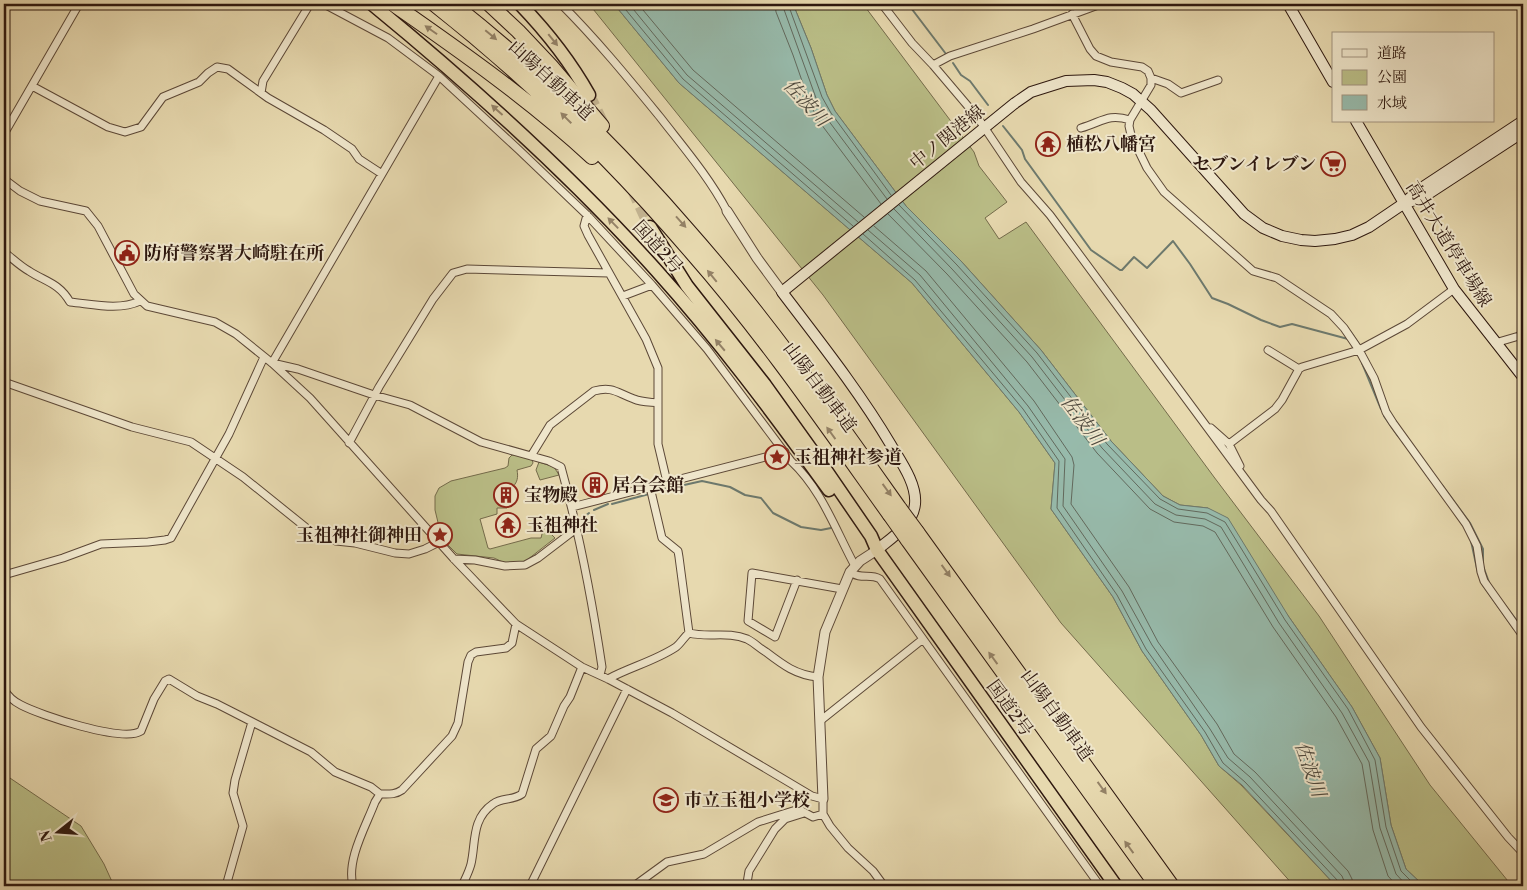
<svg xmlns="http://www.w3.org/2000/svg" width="1527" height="890" viewBox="0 0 1527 890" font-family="'Libre Bodoni','Noto Serif JP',serif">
  <rect width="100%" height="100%" fill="#e7d9af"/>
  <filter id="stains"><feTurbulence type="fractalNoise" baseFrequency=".004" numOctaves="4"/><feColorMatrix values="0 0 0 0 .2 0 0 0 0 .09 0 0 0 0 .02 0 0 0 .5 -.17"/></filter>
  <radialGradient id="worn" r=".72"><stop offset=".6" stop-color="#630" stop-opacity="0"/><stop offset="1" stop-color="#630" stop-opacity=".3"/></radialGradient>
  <path fill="#babe87" stroke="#746b4b" d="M589,4H614L679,83L912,283L1019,412L1055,463L1051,509L1113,597L1142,651L1201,735L1219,766L1241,785L1336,886H1294L1061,623L823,295Z
    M793,4H863L974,152L979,166L1007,202L985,218L999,239L1026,222L1214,477L1319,616L1430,785L1512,886H1424L1406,869L1391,825L1380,758L1352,707L1289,617L1208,508L1180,505L1163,496L1111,441L1041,350L961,261L906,206L835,111L827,95L811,48Z
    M512,455H517L532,459L533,463L531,466L517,470C520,485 511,489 500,493L502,500H506L508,502L507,508H497V514L480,519L488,548L490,549L531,538H541L543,530L546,527L550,528L551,534L555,538L527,560L523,562L505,563L494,558L457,554L442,539L435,510V496L439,488L451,481L505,468L508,466L509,458Z
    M539,462L554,467L559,475L540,480L536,470Z
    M4,774L81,826L104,864L114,886H4Z"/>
  <path fill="#97baab" stroke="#6d796d" d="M614,4H793L811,48L827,95L835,111L906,206L961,261L1041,350L1111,441L1163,496L1180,505L1208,508L1228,518L1289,617L1352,707L1380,758L1391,825L1406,869L1424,886H1336L1242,785L1219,766L1201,735L1142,651L1113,597L1051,509L1055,463L1019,412L912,283L679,83Z"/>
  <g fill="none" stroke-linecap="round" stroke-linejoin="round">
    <path stroke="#62695d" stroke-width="1" d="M621,4L683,79L853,226
      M629,4L687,75L858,222
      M638,4L693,70L864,217
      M775,4L776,12L793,55L809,101L818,120L881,204
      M782,4L816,98L825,116L887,199
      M788,4L822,97L831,113L891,195
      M899,205L957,265L1037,353L1107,444L1160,499L1178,509L1207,513L1225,522L1285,620L1348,709L1375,760L1386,827L1401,871L1416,886
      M894,209L952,269L1032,357L1102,448L1155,504L1176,515L1205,519L1221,527L1279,623L1342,713L1369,762L1380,828L1396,874L1407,886
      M888,214L947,274L1027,362L1097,453L1150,509L1174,522L1203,526L1215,532L1273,627L1336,717L1362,764L1373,830L1388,876L1397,886
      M874,226L926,271L1034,401L1072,457L1074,465L1071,504L1129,587L1158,642L1217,724L1234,754L1255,772L1348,871L1352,879L1353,886
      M868,230L920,275L1028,406L1065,459L1063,506L1122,591L1152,645L1210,729L1228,758L1250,777L1342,876L1346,886
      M863,234L915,280L1023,409L1059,461L1057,508L1117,595L1146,649L1205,732L1223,763L1245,782L1338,881L1339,886"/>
    <path stroke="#6d796d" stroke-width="2" d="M908,4L946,54
      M953,63L961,75L970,81L988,105
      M1003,126L1022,150L1025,159L1091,250L1120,270H1122L1134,257L1147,268L1173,241L1190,264L1212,298L1228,304L1261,320L1280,327L1292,324L1348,339
      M1350,331L1359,344
      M1364,353L1369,362
      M1362,363L1381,409
      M1384,416L1398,436
      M1442,485L1470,523L1483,549V561
      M653,492L702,481L730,487L745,495L761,498L773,513L801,527L821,530L831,528
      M612,504L649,494
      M594,510L608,504
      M579,521L589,513
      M1471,541L1478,573
      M1483,566L1490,585
      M1482,584L1514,629
      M1499,597L1523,629
      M1520,637L1523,642"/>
    <path stroke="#c2b28f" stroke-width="12" stroke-dasharray="12 6" stroke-linecap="butt" d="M589,95L602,122
      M633,190L650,227"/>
    <defs>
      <path id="minor" d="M324,4L388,38L439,76L519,150L587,215L652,285L707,349L791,461C822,490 835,529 855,566
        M561,4C597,40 628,78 660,117C684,148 709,177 727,211
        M882,4L912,43L933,65L978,118L1021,182L1050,215L1261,500L1271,511L1421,727L1508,837L1523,853
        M1072,14L1090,49L1096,56L1111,62L1142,67L1148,71L1151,78V85L1130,120L1129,126L1131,135L1147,168L1164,192L1253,271L1277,278L1331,314L1344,328L1359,350L1374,378L1386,412L1393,423L1466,524L1477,546L1481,572L1484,581L1523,636
        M933,65L950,56L1033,29L1101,4
        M1151,78L1168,84L1181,93L1218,80
        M32,86L108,127L125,132L141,127L163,97L199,82L208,73L217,67L228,69L268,98L324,130L352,149L359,159L382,174
        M261,93L263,81L310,4
        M1081,128C1102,122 1108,113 1130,120
        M4,134L79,4
        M4,179L20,191L40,201L86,211L98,226L134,294L147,306L215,322L236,334L272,363L310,398L454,559L516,624L582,667L608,679L672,713L812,796L823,799V814L830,826L848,848L873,871L884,886
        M587,215L584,226L588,235L646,339L658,368V444L667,482
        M4,252C12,258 20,266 29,271C46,282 59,283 70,302C92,304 119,311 140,301
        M623,296L652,285
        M1495,343L1519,336L1523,332
        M1268,350L1299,369
        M272,363L298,369L374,395L410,405L481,442L549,461L561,467C579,532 592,600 602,667L600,675
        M272,363L439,76
        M4,382L132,427L191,442L243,477L309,530L336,541L355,543L395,553L409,554L425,549L439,542
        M1211,428L1229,444L1240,466
        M349,443L379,387L433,299L453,273L467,269L609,273
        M1229,444L1275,409L1282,400L1299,369L1302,367L1359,350L1407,324L1454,289
        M531,456L550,425L594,391C613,386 617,393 634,399C641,402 650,402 658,403
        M650,487L662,538L678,551L679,557L689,633
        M572,507L785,452
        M454,559L475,560L505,566L525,565L538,558L576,529
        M850,572C861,580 870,573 880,579L1100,886
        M4,575L63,558L101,544L148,542L165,540L171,538L229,434L264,357
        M797,580L775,637L748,621L752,573L842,589
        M608,679C630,667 655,661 676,647C681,643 684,637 689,633C708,638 728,631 747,639C755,643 759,648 766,652C783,665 796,675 818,677
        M4,689C8,697 13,701 21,705C40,715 123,743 141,731L154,699L165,681L169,679L197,696L217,704L311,752L335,772L371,787L380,794C388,794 395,795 402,790L452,736L458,723L468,662L471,655L476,652L506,648L512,643L516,624
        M820,721L923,639
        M226,886L243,826L233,793L235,780L252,722
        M353,886C346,860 366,826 375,802L380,794
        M462,886C465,879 469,872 471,864C476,843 471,819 493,804C502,797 512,801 522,794L536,749L551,736L564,706L570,697L582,667
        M530,886L627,689
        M634,886L667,862L704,854L758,822L796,810H800L813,817L823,814
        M748,886L747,883L749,871L775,829L785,819L804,813"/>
      <path id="tertiary" d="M727,211L757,258L782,292
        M823,799L818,677L825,632L850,572L860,561L877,550"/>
      <path id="secondary" d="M1288,4L1333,82
        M1356,121L1454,289L1523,377
        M1409,202L1425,196L1523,132
        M877,550C891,538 913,525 915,504C917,484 901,462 891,445C859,391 820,342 782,292L1015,103L1031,92L1066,81L1094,80L1107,82L1122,88L1133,94L1151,110L1244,214L1263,228L1282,236L1301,240L1315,241L1335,239L1352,235L1369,227L1403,204L1420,189L1523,121"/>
      <path id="trunk" d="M372,4C472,86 569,173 656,270C719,340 774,414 829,490
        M520,4C547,32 570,61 589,95
        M650,227L687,286L765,385L823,466L871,536L877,550L1116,886"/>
      <path id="motorway" d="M393,4C462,52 530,100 592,157
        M434,4C528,78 614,162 692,253C764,335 827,427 890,515
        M453,4C538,71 616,147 687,229C765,317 832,413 900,509
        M489,4L518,31L551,66L602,126
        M917,532L1172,886
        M907,539L1157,886"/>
    </defs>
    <use href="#minor" stroke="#5c4837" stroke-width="9"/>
    <use href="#tertiary" stroke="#5c4837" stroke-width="11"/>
    <use href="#secondary" stroke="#2e180f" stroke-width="12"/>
    <use href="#trunk" stroke="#2e180f" stroke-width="15"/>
    <use href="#motorway" stroke="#2e180f" stroke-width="16"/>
    <use href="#minor" stroke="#efe6cb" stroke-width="7"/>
    <use href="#tertiary" stroke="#efe6cb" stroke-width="9"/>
    <use href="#secondary" stroke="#efe6cb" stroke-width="10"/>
    <use href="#trunk" stroke="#e7d9af" stroke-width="12"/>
    <use href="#motorway" stroke="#e7d9af" stroke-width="14"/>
    <defs>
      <path id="motorway-bridge" d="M900,509L917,532
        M890,515L907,539"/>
    </defs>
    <use href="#motorway-bridge" stroke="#2e180f" stroke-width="16" stroke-linecap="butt"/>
    <use href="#motorway-bridge" stroke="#e7d9af" stroke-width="14"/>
  </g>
  <defs><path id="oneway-solid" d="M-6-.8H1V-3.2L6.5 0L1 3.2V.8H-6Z" transform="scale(1.25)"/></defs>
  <g fill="#948267">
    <use href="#oneway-solid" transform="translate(431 30) rotate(-145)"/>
    <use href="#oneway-solid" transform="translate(491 35) rotate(40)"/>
    <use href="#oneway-solid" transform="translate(553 40) rotate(51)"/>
    <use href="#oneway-solid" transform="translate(497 110) rotate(-138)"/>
    <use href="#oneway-solid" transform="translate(566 118) rotate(-135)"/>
    <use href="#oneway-solid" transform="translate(681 222) rotate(48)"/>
    <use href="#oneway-solid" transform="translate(613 223) rotate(-134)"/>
    <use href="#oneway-solid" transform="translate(712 276) rotate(-129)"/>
    <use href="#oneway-solid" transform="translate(720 345) rotate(-130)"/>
    <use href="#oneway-solid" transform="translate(831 433) rotate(-126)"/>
    <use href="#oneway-solid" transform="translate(887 490) rotate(54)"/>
    <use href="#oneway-solid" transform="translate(946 571) rotate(54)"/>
    <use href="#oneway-solid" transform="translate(993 658) rotate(-126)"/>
    <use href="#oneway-solid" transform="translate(1102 788) rotate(54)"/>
    <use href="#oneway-solid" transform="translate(1129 847) rotate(-126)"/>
  </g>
  <defs>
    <symbol id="temple-ring" viewBox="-11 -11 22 22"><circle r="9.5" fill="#efe6cb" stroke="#8f2418" stroke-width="1.5"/><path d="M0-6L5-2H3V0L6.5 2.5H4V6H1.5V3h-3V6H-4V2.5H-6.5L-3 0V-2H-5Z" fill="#8f2418"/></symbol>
    <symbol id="supermarket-ring" viewBox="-11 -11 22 22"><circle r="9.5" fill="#efe6cb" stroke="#8f2418" stroke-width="1.5"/><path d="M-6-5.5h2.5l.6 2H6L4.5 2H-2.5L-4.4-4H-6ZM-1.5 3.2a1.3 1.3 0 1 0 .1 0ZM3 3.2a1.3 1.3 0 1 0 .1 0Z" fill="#8f2418"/></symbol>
    <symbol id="civic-ring" viewBox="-11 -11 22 22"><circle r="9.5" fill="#efe6cb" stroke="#8f2418" stroke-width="1.5"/><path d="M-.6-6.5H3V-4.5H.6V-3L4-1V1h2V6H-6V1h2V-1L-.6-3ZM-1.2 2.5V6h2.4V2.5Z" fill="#8f2418"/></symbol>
    <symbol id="sight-ring" viewBox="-11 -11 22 22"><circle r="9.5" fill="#efe6cb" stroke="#8f2418" stroke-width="1.5"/><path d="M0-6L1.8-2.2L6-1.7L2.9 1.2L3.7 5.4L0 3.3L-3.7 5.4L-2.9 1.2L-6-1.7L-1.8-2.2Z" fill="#8f2418"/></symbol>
    <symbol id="building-ring" viewBox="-11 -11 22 22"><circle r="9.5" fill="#efe6cb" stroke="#8f2418" stroke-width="1.5"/><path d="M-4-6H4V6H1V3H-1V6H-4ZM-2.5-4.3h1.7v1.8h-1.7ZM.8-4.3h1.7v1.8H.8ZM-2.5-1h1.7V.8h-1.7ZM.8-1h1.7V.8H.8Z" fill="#8f2418"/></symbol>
    <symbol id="school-ring" viewBox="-11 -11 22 22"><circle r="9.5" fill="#efe6cb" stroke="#8f2418" stroke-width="1.5"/><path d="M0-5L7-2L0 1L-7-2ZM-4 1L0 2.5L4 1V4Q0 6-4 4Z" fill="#8f2418"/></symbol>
  </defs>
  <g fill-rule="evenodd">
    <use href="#temple-ring" x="1034" y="130" width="28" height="28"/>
    <use href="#supermarket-ring" x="1319" y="150" width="28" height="28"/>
    <use href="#civic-ring" x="113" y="239" width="28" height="28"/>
    <use href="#sight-ring" x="763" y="443" width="28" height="28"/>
    <use href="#building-ring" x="581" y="471" width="28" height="28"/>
    <use href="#building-ring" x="492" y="481" width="28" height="28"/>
    <use href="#temple-ring" x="494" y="511" width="28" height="28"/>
    <use href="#sight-ring" x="426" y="521" width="28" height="28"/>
    <use href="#school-ring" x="652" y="786" width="28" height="28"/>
  </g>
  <g text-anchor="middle" stroke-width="4" stroke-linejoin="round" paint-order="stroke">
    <g font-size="18" fill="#2e180f" stroke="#efe6cb">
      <text transform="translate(551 80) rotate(43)" y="6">山陽自動車道</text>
      <text transform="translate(947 137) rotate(-39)" y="6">中ノ関港線</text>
      <text transform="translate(1449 244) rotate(58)" y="6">高井大道停車場線</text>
      <text transform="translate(658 247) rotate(48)" y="6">国道2号</text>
      <text transform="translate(820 387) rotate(53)" y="6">山陽自動車道</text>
      <text transform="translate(1010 708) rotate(54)" y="6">国道2号</text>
      <text transform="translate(1057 715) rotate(54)" y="6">山陽自動車道</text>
    </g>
    <g font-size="18" font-weight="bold" fill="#2e180f" stroke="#efe6cb" text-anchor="start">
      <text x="1066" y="150">植松八幡宮</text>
      <text x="1316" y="170" text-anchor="end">セブンイレブン</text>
      <text x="144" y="259">防府警察署大崎駐在所</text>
      <text x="794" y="463">玉祖神社参道</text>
      <text x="612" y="491">居合会館</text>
      <text x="524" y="501">宝物殿</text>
      <text x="526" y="531">玉祖神社</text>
      <text x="422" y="541" text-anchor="end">玉祖神社御神田</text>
      <text x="684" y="806">市立玉祖小学校</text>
    </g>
    <g font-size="19" font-style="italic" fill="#4e493e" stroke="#efe6cb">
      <text transform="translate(807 102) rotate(47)" y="7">佐波川</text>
      <text transform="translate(1083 420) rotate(53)" y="7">佐波川</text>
      <text transform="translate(1311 769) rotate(71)" y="7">佐波川</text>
    </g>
  </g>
  <rect width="1527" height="890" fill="none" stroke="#e7d9af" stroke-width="20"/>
  <rect x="5" y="5" width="1517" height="880" fill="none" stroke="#2e180f" stroke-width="2.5"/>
  <rect x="10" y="10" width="1507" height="870" fill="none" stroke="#2e180f"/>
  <rect x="1332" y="32" width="162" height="90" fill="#efe6cb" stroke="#a29480"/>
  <rect x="1342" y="49" width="25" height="8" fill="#efe6cb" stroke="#a29480"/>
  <text x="1377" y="58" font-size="15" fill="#2e180f">道路</text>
  <rect x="1342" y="70" width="25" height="15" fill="#babe87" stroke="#a29480"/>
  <text x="1377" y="82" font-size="15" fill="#2e180f">公園</text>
  <rect x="1342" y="95" width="25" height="15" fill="#97baab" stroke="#a29480"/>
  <text x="1377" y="108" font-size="15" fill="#2e180f">水域</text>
  <g transform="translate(58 832) rotate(253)" stroke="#efe6cb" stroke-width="4" paint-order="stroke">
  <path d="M0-4L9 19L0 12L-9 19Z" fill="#2e180f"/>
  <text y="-8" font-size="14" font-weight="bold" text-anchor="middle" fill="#2e180f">N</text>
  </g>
  <rect width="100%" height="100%" filter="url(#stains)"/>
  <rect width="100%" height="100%" fill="url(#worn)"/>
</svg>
